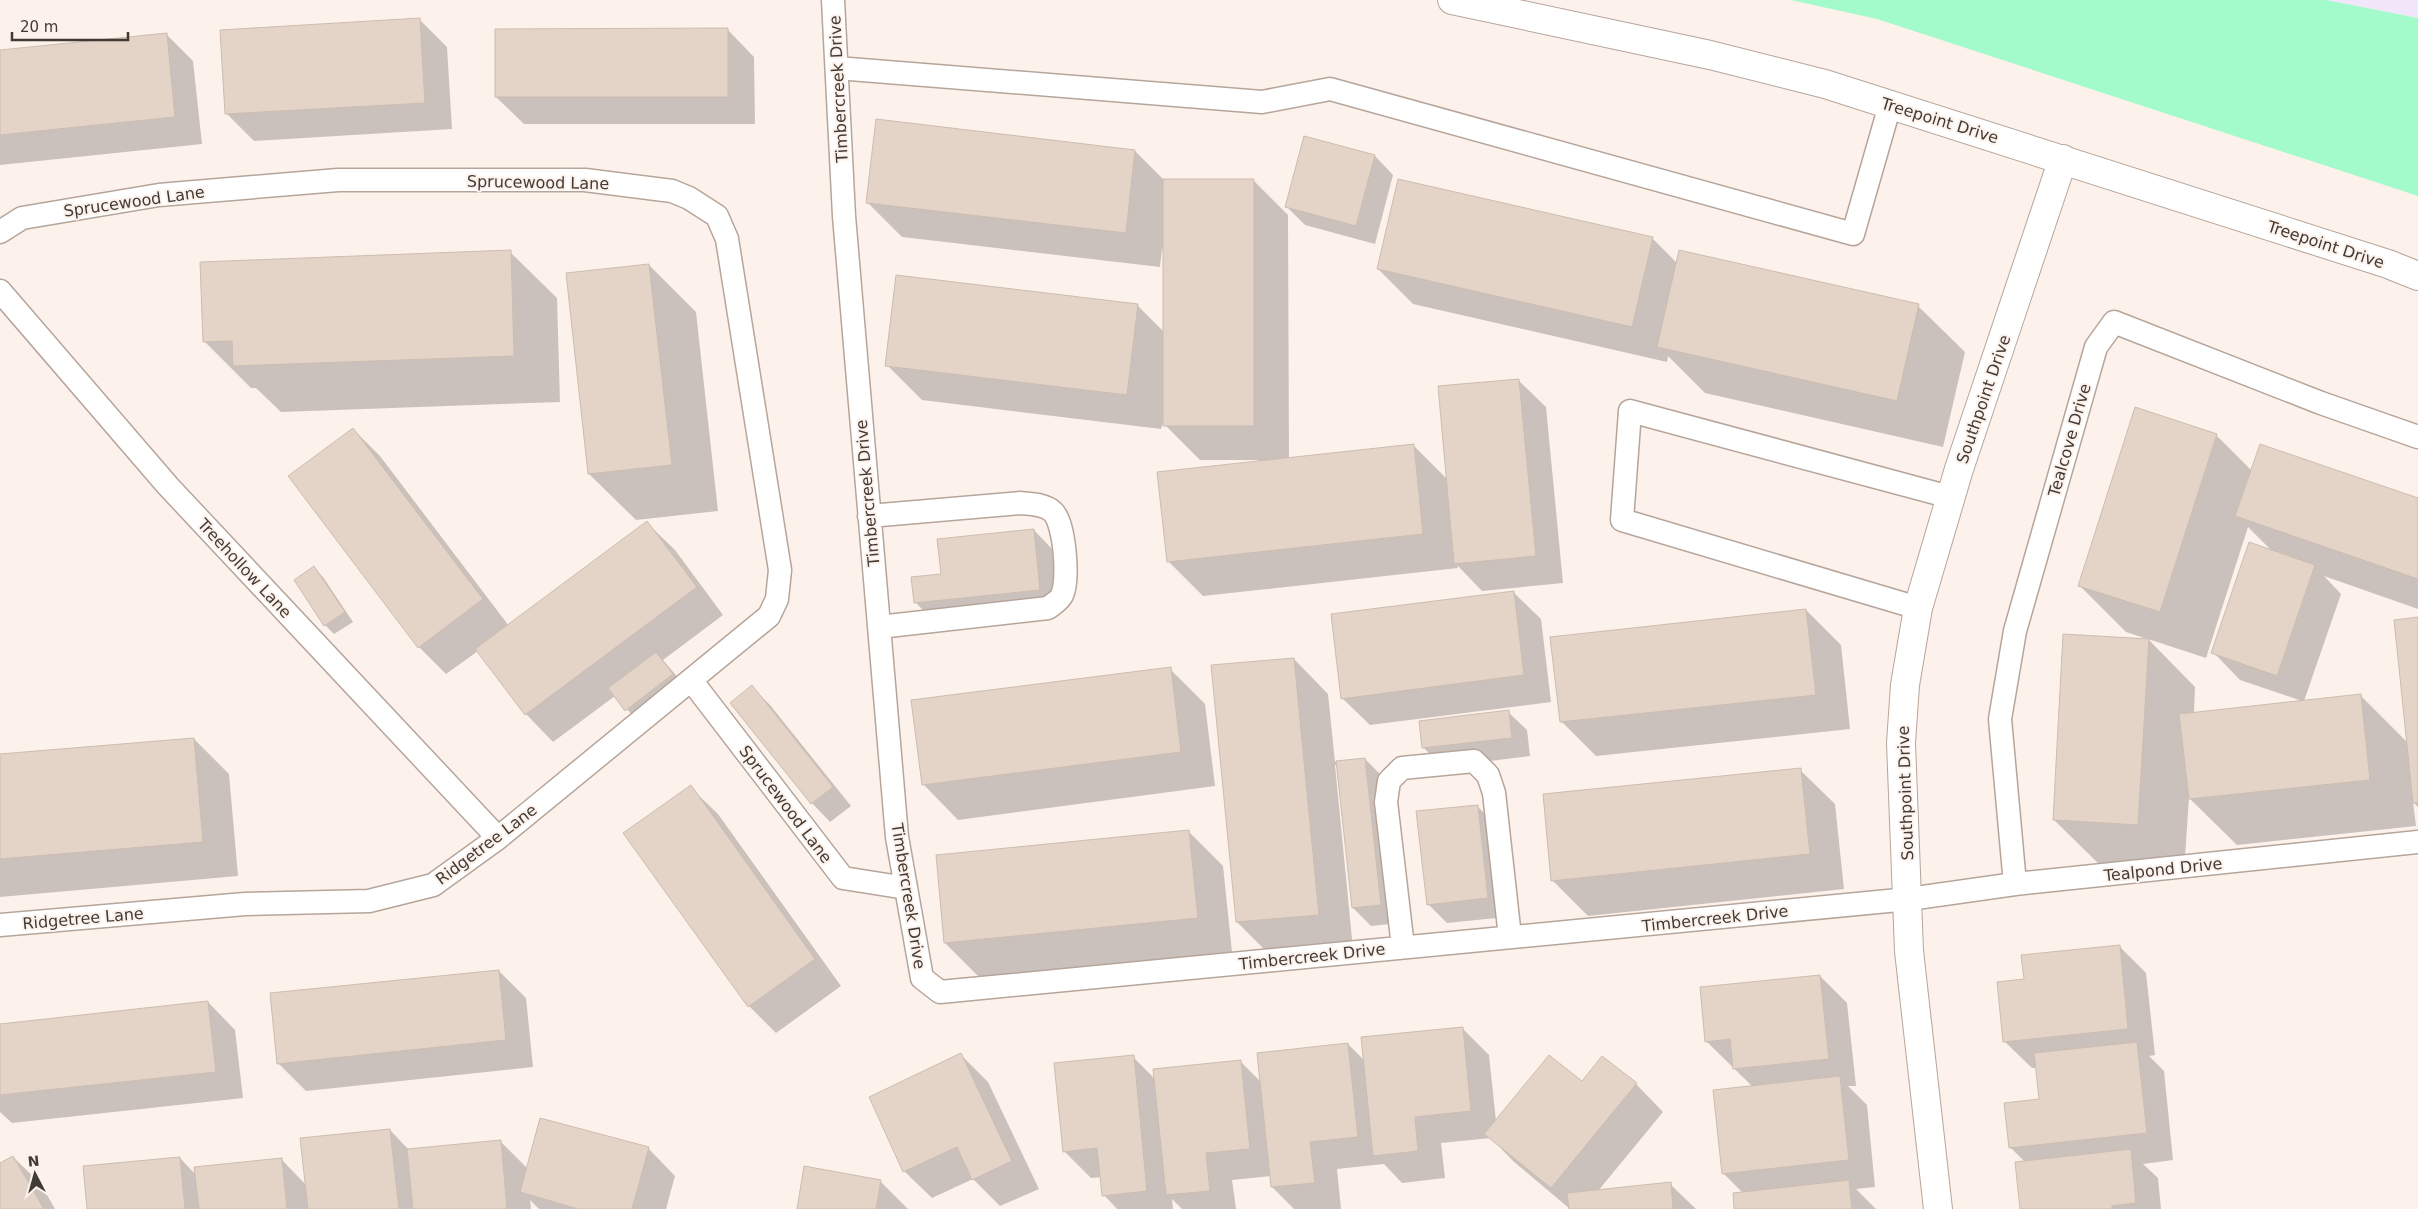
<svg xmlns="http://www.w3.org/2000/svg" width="2418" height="1209" viewBox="0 0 2418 1209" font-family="'DejaVu Sans',sans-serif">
  <rect width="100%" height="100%" fill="#fdf2eb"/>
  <path fill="#f1e6fa" d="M2326,0H2418V18Z"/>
  <path fill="#a3fbcb" d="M1791,0H2326L2418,18V196L1877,19Z"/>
  <path fill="#0003" fill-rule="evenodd" d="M420,20L447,47L452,129L254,141L226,113Z
    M727,29L754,57L755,124H524L496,97Z
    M166,34L193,61L202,144L0,165V51Z
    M1305,137L1375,156L1393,175L1375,244L1305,225L1286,206Z
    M1135,151L1164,180H1253L1288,215L1289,459L1414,446L1447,479L1518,380L1546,407L1563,583L1482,591L1457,565L1458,568L1203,596L1168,561L1259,460H1200L1165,425V416L1161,429L922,400L887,365L1137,305L1164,332V249H1162L1160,267L902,237L867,202Z
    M1652,238L1677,263L1918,306L1965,352L1943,447L1705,393L1668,356L1667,362L1413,304L1378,269Z
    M510,252L557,298L560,402L281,412L256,388H251L204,341Z
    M649,265L696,312L718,511L636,520L589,474Z
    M353,429L380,456L509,626L647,523L675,550L723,615L663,660L691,693L644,728L615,696L553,742L526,714L478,651L446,674L419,647L290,477Z
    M2216,435L2252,471L2418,500V609L2324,576L2341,594L2304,701L2360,695L2408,743L2418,619V807L2413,802L2416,826L2237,845L2189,798L2184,871L2101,866L2054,820L2147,639L2126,632L2080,586ZM2248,527L2273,552L2213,652L2240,680L2302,701L2194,713L2195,687L2148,639L2206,658Z
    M1034,530L1052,549L1058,608L934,621L915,602L942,575Z
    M314,568L323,577L353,622L334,634L325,625L295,581Z
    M1513,592L1541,619L1551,702L1370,725L1342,698Z
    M1806,610L1841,645L1850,729L1596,756L1561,721Z
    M1294,659L1328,694L1335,762L1365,759L1384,778L1399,923L1371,926L1353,908L1338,765H1335L1353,949L1272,957L1237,922Z
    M1170,669L1205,704L1215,786L958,820L924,785L913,701Z
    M752,687L770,705L851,806L830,822L812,803L731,703Z
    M1508,712L1527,730L1530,756L1442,767L1424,748L1420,722Z
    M194,739L229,774L238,876L0,897V755Z
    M1800,770L1835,804L1844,889L1588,916L1553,881Z
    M690,787L718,814L841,986L776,1033L749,1006Z
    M1477,806L1496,825L1506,917L1447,923L1428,904Z
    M1188,831L1223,866L1232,952L980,978L945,943Z
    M2119,946L2146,973L2155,1055L2149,1056L2164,1071L2173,1160L2143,1164L2158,1178L2161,1209H2021L2025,1162L2010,1147L2040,1101L2037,1068H2032L2004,1041L2025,980Z
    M499,971L526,998L533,1067L306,1091L278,1063Z
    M1820,976L1847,1003L1856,1086H1848L1867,1105L1875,1187L1856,1189L1876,1209H1736L1743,1193L1723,1173L1753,1087L1706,1041Z
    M208,1002L235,1030L243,1098L12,1123L0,1112V1025Z
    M1462,1028L1489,1055L1496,1121L1582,1083L1602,1058L1636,1084L1663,1112L1598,1191L1670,1184L1696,1209H1570L1513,1161L1491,1138L1441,1143L1445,1178L1402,1183L1384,1164L1337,1169L1341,1209H1294L1272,1187L1271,1176L1232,1180L1236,1209H1182L1172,1199L1173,1209H1117L1104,1195L1102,1177L1091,1178L1064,1151L1133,1057L1155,1079L1241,1062L1261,1082L1348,1044L1365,1061Z
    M961,1055L988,1082L1039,1189L1000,1206L973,1179L932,1198L904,1171Z
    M390,1130L409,1150L500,1141L528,1169L648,1148L675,1176L666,1209H539L530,1200L531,1209H88L180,1158L196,1175L281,1159L306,1185Z
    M13,1157L41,1184L55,1209H0V1165Z
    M880,1181L908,1209H798Z"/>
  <path fill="#e4d3c7" stroke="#cdbcb0" d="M420,18L425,103L225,114L220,30Z
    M728,28V97H495V29Z
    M167,33L175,117L0,135V50Z
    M876,119L1135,150L1126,233L866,203Z
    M1304,136L1375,155L1356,226L1285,207Z
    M1163,179H1254V426H1163Z
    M1398,179L1653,237L1632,327L1377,269Z
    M511,250L514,356L233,366L232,341L203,342L200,262Z
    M1679,250L1919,304L1897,401L1657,347Z
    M649,264L672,465L588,474L566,273Z
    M896,275L1138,304L1127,395L885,366Z
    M1519,379L1536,556L1454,564L1438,386Z
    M2135,407L2217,434L2160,612L2078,586Z
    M353,428L483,599L418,648L288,476Z
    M1414,444L1423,534L1167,562L1157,472Z
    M2260,444L2418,498V579L2235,516Z
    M647,521L697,587L525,715L475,649Z
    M1034,529L1040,590L914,603L911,577L941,574L937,539Z
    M2249,542L2315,565L2277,676L2211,653Z
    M314,566L345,612L324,626L294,580Z
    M1514,591L1524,675L1341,699L1331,614Z
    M1806,609L1816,695L1560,722L1550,637Z
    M2418,617V803H2413L2394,620Z
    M2063,634L2149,639L2138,825L2053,820Z
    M656,652L673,674L625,711L608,688Z
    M1294,658L1319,915L1236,922L1211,665Z
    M1171,667L1181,752L922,785L911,700Z
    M752,685L833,787L811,804L730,703Z
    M2361,694L2370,780L2189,799L2179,714Z
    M1509,710L1512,738L1422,748L1419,721Z
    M194,738L203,842L0,859V754Z
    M1365,758L1381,905L1352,908L1336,761Z
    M1801,768L1810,854L1551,881L1543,794Z
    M691,785L815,959L748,1007L623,833Z
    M1478,805L1488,898L1427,905L1416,811Z
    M1189,830L1198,918L944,943L936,855Z
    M2120,945L2128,1029L2003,1042L1997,982L2024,979L2021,955Z
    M499,970L506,1040L277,1064L270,993Z
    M1820,975L1829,1059L1733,1069L1730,1039L1705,1042L1700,987Z
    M208,1001L216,1072L0,1095V1024Z
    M1463,1027L1471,1111L1415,1117L1418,1151L1373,1156L1361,1037Z
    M2137,1042L2147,1133L2009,1148L2004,1103L2039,1099L2034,1053Z
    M1348,1043L1358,1137L1310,1142L1315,1183L1271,1187L1257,1053Z
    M961,1053L1012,1161L972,1180L957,1147L903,1172L869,1097Z
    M1134,1055L1147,1191L1102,1196L1097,1148L1063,1152L1054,1063Z
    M1549,1055L1582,1081L1602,1056L1637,1083L1551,1188L1484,1134Z
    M1241,1060L1250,1149L1206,1153L1210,1191L1166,1195L1153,1069Z
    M1840,1076L1849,1160L1722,1174L1713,1090Z
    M540,1118L649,1147L632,1209H578L520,1192Z
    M390,1129L399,1209H308L300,1138Z
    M501,1140L507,1209H413L407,1149Z
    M2131,1149L2136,1203L2112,1206V1209H2020L2015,1162Z
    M13,1156L44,1209H0V1163Z
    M180,1157L185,1209H87L83,1166Z
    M282,1158L287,1209H199L194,1167Z
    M804,1166L881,1180L876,1209H797Z
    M1849,1180L1852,1209H1734L1733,1193Z
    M1671,1182L1673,1209H1569L1567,1193Z"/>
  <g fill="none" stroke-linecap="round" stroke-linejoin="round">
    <defs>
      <path id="lane" d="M833,0L844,216L897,837L922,978L940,992L1909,899L2015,884L2418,842
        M837,68L1262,102L1330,89L1853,234L1890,105
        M0,232L22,218L159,195L338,180H585L672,191L689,198L717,216L727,239L780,570L777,599L769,616L498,838L433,885L369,901L245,904L0,925
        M0,291L168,486L498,838
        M869,516L1020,503C1031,504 1045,504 1053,512C1065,524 1069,580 1062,595C1060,600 1053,604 1048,608L879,627
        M1918,608L1622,520L1630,411L1950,497
        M691,680L843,878L906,888
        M2015,884L2000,719L2015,631L2096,347L2114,322L2321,403L2418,437
        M1403,947L1386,802L1389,781L1402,768L1474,761L1488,775L1494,793L1510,937"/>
      <path id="street" d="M1938,1209L1909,951L1901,743L1905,685L1918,608L1959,469L2063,159"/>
      <path id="secondary" d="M1452,0L1710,55L1825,84L2388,264L2418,276"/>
    </defs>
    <use href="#lane" stroke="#b6a59a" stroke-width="25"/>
    <use href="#street" stroke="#b6a59a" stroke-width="30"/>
    <use href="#secondary" stroke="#b6a59a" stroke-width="30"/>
    <use href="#lane" stroke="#fff" stroke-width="22"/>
    <use href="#street" stroke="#fff" stroke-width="28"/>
    <use href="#secondary" stroke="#fff" stroke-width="28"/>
  </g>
  <g text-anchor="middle" stroke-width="4" stroke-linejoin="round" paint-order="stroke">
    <g font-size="16" fill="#413a35" stroke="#fdf2eb">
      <text transform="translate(838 89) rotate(-93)" y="6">Timbercreek Drive</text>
      <text transform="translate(1940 120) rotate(17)" y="6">Treepoint Drive</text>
      <text transform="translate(538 182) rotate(1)" y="6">Sprucewood Lane</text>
      <text transform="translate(134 201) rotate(-8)" y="6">Sprucewood Lane</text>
      <text transform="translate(2326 244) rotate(18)" y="6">Treepoint Drive</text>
      <text transform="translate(1983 399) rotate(-71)" y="6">Southpoint Drive</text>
      <text transform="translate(2069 440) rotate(-74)" y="6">Tealcove Drive</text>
      <text transform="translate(867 493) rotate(-95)" y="6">Timbercreek Drive</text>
      <text transform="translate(245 568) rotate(47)" y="6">Treehollow Lane</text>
      <text transform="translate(1905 793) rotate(-92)" y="6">Southpoint Drive</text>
      <text transform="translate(786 804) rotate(53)" y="6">Sprucewood Lane</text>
      <text transform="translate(486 844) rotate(-37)" y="6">Ridgetree Lane</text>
      <text transform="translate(2163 869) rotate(-6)" y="6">Tealpond Drive</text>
      <text transform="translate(909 896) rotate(81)" y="6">Timbercreek Drive</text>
      <text transform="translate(83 918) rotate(-5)" y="6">Ridgetree Lane</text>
      <text transform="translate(1715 918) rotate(-6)" y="6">Timbercreek Drive</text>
      <text transform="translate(1312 956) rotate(-6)" y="6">Timbercreek Drive</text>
    </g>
  </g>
  <g transform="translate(35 1174) rotate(354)" stroke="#fdf2eb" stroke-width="4" paint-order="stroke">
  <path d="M0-4L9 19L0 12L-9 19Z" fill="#413a35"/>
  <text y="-8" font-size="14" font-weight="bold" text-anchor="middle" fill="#413a35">N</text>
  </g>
  <path d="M12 32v8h116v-8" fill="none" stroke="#413a35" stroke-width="2.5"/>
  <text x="20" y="32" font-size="15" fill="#413a35" stroke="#fdf2eb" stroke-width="4" paint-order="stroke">20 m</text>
</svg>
